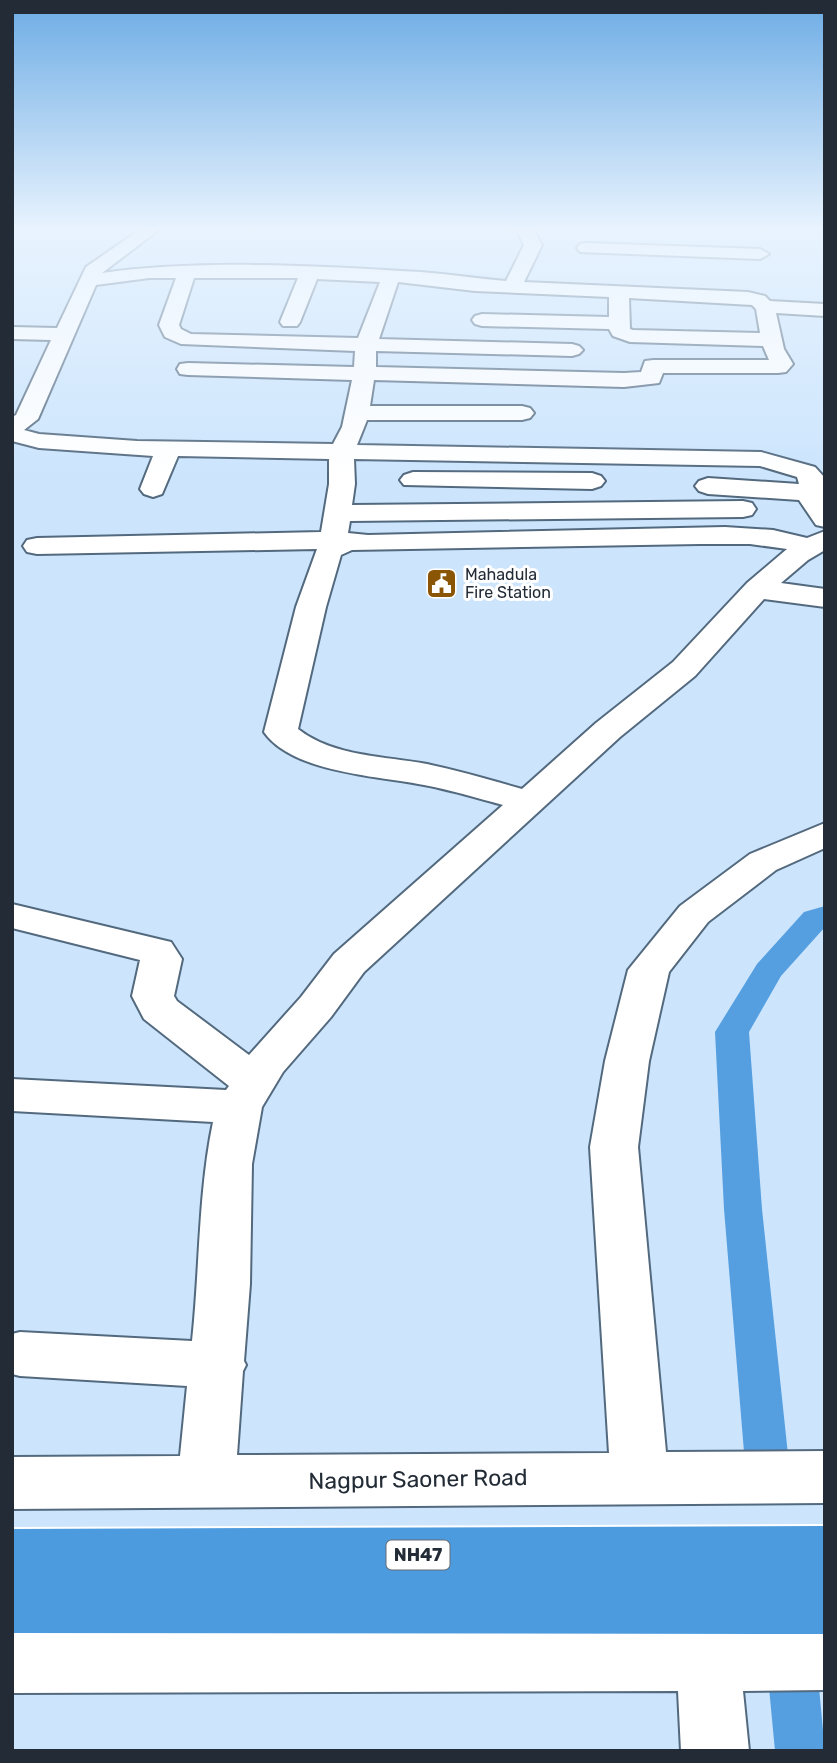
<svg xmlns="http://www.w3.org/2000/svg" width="837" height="1763" viewBox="0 0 837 1763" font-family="Rubik,sans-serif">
  <rect width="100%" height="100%" fill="#cce5fd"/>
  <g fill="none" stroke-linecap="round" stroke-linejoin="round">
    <path fill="#559fe1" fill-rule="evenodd" d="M825,906V927L781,976L749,1032L762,1209L789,1464L783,1478L767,1484L751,1478L745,1464L724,1209L715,1032L757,964L804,912Z
      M793,1652L811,1660L818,1677L825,1751H775L768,1677L775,1660Z"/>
    <defs>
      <path id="minor" d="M141,229H160L102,273C203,259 320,266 421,272C450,274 478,279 506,281L524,245L516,229H533L542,245L524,282L748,292L765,296L770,301L825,304V316L776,313L784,349L793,364L786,372L778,373H663L659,383L624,387L374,380L370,406H522L530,408L534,413L530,418L522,420H367L357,445L761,452L815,467L825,478V527L816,525L799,500L708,494L699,491L695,486L699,481L708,478L799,484L797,477L760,466L354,459L355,484L352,505L743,501L752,503L756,509L752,515L743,517L350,521L348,533L368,535L725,527L773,530L807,538L825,531V550L808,560L781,583L825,589V607L764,599L695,676L620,737L364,972L331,1017L283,1072L262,1107L252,1164L250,1284L244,1361L246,1365L243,1371L237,1455L609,1453L590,1147L605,1061L628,970L680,906L750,854L825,823V848L776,870L708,922L669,972L649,1061L638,1147L666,1452L825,1451V1503L12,1509V1457L180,1456L187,1386L20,1376L12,1374V1334L20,1332L192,1341C200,1268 198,1194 213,1122L12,1111V1079L226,1090L229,1086L144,1019L132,996L140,960L12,928V904L171,942L182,959L174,996L177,1001L249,1055L301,997L334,954L503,805C477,798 451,790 424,785C379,776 293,773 264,732L296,607L317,549L37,554L27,552L23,546L27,540L37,538L321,532L329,484V459L178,456L162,494L153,497L144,494L140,489L153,456L39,448L12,441V417L16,415L51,340L12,339V327L57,328L86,267ZM149,278H176L159,325L165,337L181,344L355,351L354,367L188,363L180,364L177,369L180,374L188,375L352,380L342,427L333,444L137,441L39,434L24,430L38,419L96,285ZM194,278H298L280,322L283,326H297L300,322L317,279L380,282L358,338L191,334L181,329L179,325ZM398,282L475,291L609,297V317L482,314L475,316L472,320L475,324L482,326L609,329L613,336L630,342L763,346L769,360H653L645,361L641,372L624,373L376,367V351L572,356L579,354L583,350L579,346L572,344L379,339ZM629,298L752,305L756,309L760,333L633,330L630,329ZM700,544H750L787,549L747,583L673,662L596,723L522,789C491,780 459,771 427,764C385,756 334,757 298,729L326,607L341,555L352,550Z
        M586,243L760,249L769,254L760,259L580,252L577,248L580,244Z
        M413,472L592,473L601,476L605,481L601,486L592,489L404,485L400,480L404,475Z
        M825,1628V1690L743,1691L749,1751H681L678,1691L12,1693V1631Z"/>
      <path id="highway" d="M825,1526V1634L12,1633V1529Z"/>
    </defs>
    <use href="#minor" stroke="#53697e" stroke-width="4"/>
    <use href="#highway" stroke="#fff" stroke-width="4"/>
    <use href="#minor" fill="#fff" fill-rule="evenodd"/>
    <use href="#highway" fill="#4d9bdf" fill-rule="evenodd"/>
  </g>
  <linearGradient id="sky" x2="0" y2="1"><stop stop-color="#6dace5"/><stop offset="0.48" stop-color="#e8f3fe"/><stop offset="1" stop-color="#e8f3fe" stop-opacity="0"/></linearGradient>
  <rect width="837" height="476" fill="url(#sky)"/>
  <defs>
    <symbol id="civic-square" viewBox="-11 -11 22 22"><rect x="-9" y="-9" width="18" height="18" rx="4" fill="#8b5506" stroke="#fff"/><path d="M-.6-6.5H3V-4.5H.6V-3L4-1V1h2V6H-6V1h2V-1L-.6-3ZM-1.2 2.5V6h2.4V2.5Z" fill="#fff"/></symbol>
  </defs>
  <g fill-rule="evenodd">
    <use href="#civic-square" x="424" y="566" width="35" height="35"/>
  </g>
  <g text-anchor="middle" stroke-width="6" stroke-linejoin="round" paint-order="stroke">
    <g font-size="16" fill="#232c36" stroke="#fff" text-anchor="start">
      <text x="465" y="580">Mahadula<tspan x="465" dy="18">Fire Station</tspan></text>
    </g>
    <rect fill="#fff" stroke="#656b72" stroke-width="2" x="386.5" y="1540.5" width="63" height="29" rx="5"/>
    <g font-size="18" font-weight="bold" fill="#232c36">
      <text x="418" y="1561">NH47</text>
    </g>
    <g font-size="23" fill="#232c36" stroke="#fff">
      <text transform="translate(418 1479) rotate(-1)" y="8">Nagpur Saoner Road</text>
    </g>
  </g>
  <rect width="837" height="1763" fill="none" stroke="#232c36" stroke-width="28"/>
</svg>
